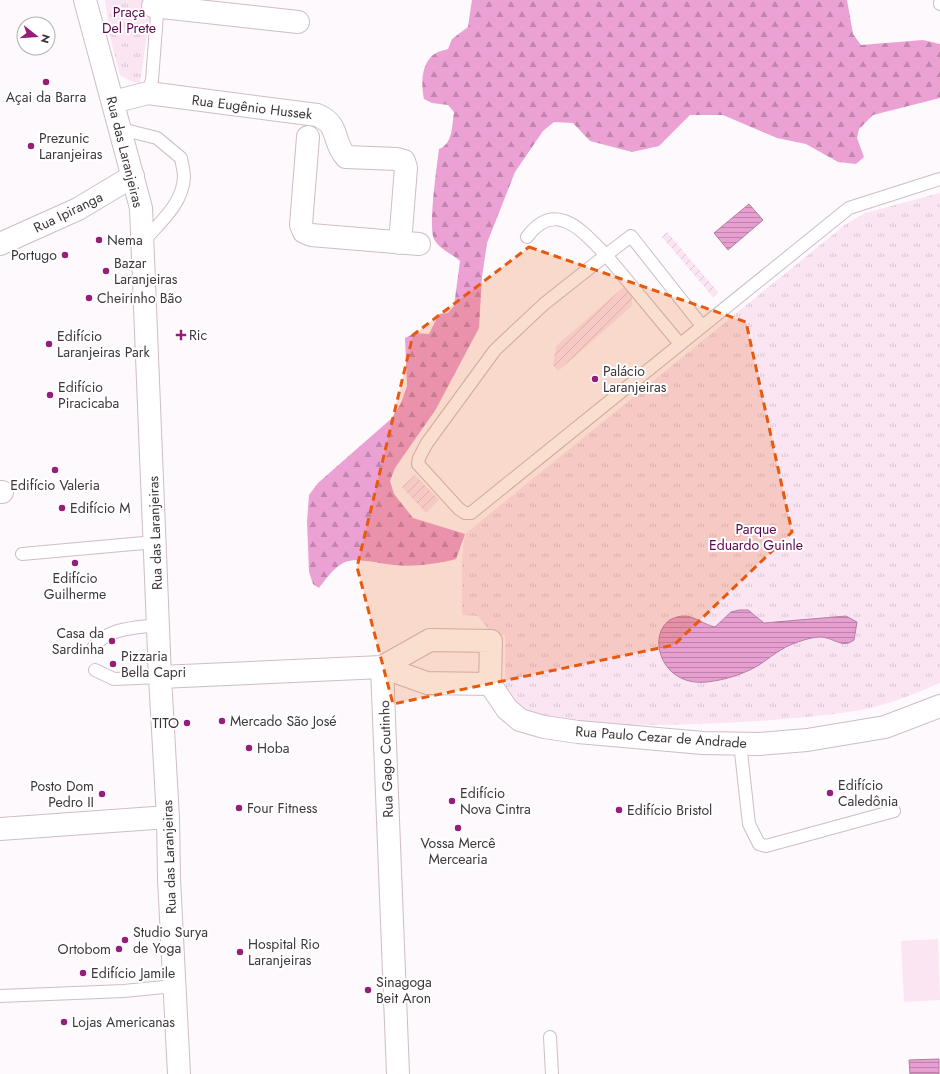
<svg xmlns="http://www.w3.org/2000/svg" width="940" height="1074" viewBox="0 0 940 1074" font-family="Jost,sans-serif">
  <defs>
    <pattern id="forest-firs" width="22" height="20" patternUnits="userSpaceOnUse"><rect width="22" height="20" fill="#eba1d4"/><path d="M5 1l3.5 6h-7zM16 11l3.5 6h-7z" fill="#c084ad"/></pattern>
    <pattern id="park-tufts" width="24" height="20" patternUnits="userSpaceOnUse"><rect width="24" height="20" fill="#fbe5f3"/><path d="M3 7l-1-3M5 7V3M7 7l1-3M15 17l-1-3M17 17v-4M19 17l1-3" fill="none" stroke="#d8c5d1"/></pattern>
    <pattern id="garden-furrows" width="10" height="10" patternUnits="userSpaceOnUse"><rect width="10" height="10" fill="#fbe5f3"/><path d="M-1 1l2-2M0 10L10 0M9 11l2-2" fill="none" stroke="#d8c5d1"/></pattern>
    <pattern id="water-rules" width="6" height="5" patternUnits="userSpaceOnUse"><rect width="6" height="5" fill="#e79ed0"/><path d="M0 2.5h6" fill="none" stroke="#bc82aa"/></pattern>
  </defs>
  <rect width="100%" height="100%" fill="#fdf9fc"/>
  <path fill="url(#forest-firs)" d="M472,0H847L853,34L861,45L923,40L940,44V98L873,115L859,129L857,138L864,157L856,164L838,162L806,144L777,138L723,115H690L659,146L632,152L590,141L573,123L554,122L543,131L515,172L487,243L482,277L479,328L436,409L395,468L390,481L394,494L413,518L465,534L456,559C437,564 414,567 394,565C381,564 357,557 345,562C333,568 326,579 319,588L313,584L309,572L307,522L309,495L318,483L392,418L401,403L407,386L405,338L415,333L429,334L439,314L448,313L454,306L460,261C451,253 440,250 434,239C428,227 437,166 439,149C453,144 452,125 454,112L448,105L432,103L424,99C421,85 421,65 433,55C437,52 444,50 448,49L452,39L468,27Z"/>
  <path fill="url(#park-tufts)" d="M105,0H152L140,83L130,81L120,75L111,41Z
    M940,193V683C919,692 897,701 875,707C823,721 554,739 519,707C515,704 509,697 507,693C504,680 506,650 505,635L492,634L478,616L462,615V559L465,534L846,224L865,213Z"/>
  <path fill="url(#garden-furrows)" d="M667,232L718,292L713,297L662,237Z
    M624,287L632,297V306L558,371L553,365L556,346Z
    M415,475L439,500L426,513L402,487Z"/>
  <path fill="#fbe5f3" d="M938,939L940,1000L904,1002L901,941Z"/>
  <path fill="url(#water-rules)" stroke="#b47fa3" d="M749,204L763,220L728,250L714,233Z
    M739,610H748L764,623L846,616L857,622L854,640C842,649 835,638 821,637C813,637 803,640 795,643C781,648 771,657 759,665C744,674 725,680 707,682C653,688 643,617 684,616C694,616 705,625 715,627L731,612Z
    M939,1059V1074H910L909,1060Z"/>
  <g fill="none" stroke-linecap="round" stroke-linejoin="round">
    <defs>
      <path id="service" d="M940,3V4
        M148,93L152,80L158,1
        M121,129L157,138L181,158C182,164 184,171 184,177C183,204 159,223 143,242
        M527,237C556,198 583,232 606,255L544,304L495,350L427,443L419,458L418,464L459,509L465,513H471L849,208L940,179
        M680,344L606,255L631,236L702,326
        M22,554L155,542
        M93,648C108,627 135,628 158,625
        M95,670L114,679L160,677
        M740,743L749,824L759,844L766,846L894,811
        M0,996L124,991L174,986
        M550,1037L552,1074"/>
      <path id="minor" d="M153,6L298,22
        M113,102L148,93L317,115C341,125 331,140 346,157L397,159L404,161L406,168L400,243
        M308,137L301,225L304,232L311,235L419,244
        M0,244L78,209L133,176
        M0,492H2
        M382,667L398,1074
        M160,677L382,667L427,683L490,684L491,641L430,640L382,667
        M490,684L507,709L520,720L544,727L578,732L703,743L760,744L807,740L885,727L940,706
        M0,829L154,818H168"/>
      <path id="secondary" d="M85,0L141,208L160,677L168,818L169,879L179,1074"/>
    </defs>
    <use href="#service" stroke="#cebdc8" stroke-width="14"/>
    <use href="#minor" stroke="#cebdc8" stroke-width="24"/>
    <use href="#secondary" stroke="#cebdc8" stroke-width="24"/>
    <use href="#service" stroke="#fff" stroke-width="12"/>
    <use href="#minor" stroke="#fff" stroke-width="22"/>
    <use href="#secondary" stroke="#fff" stroke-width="22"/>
  </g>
  <path fill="#e8590c" fill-opacity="0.2" stroke="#e8590c" stroke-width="3" stroke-dasharray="8 5" stroke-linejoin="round" d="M529,247L746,322L792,532L674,645L393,704L357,567L413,335Z"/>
  <g fill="#951e7b" stroke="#fff" stroke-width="1.5">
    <circle cx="46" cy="82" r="4"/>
    <circle cx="31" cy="146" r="4"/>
    <circle cx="99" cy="240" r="4"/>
    <circle cx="65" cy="255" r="4"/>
    <circle cx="106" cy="271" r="4"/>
    <circle cx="89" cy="298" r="4"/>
    <path d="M179 329h4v4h4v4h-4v4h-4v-4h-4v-4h4z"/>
    <circle cx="49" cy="344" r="4"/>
    <circle cx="595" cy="379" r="4"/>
    <circle cx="50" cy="395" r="4"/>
    <circle cx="55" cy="470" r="4"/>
    <circle cx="62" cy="508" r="4"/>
    <circle cx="75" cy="563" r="4"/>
    <circle cx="112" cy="641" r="4"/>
    <circle cx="113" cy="664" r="4"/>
    <circle cx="222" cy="721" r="4"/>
    <circle cx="187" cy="723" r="4"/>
    <circle cx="249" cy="748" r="4"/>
    <circle cx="830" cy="793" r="4"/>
    <circle cx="102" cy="794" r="4"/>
    <circle cx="452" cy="801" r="4"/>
    <circle cx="239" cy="808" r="4"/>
    <circle cx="619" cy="810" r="4"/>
    <circle cx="458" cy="828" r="4"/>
    <circle cx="125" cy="940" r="4"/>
    <circle cx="119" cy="949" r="4"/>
    <circle cx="240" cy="952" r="4"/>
    <circle cx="83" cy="973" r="4"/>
    <circle cx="368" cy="990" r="4"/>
    <circle cx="64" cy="1022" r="4"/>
  </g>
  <g text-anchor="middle" stroke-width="4" stroke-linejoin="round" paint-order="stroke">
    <g font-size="14" fill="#5d044b" stroke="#fff">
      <text x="129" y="17">Praça<tspan x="129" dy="16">Del Prete</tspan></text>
      <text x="756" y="534">Parque<tspan x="756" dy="16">Eduardo Guinle</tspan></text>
    </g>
    <g font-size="14" fill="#3d363b" stroke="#fff" text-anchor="start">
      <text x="46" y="102" text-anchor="middle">Açai da Barra</text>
      <text x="39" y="143">Prezunic<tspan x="39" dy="16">Laranjeiras</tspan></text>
      <text x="107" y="245">Nema</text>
      <text x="57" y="260" text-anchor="end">Portugo</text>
      <text x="114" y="268">Bazar<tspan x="114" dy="16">Laranjeiras</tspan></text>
      <text x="97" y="303">Cheirinho Bão</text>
      <text x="189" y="340">Ric</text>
      <text x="57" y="341">Edifício<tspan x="57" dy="16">Laranjeiras Park</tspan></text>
      <text x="603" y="376">Palácio<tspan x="603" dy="16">Laranjeiras</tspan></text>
      <text x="58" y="392">Edifício<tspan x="58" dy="16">Piracicaba</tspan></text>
      <text x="55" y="490" text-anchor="middle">Edifício Valeria</text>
      <text x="70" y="513">Edifício M</text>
      <text x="75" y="583" text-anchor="middle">Edifício<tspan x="75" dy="16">Guilherme</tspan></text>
      <text x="104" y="638" text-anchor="end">Casa da<tspan x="104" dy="16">Sardinha</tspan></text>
      <text x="121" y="661">Pizzaria<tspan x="121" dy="16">Bella Capri</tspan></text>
      <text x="230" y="726">Mercado São José</text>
      <text x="179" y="728" text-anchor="end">TITO</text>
      <text x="257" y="753">Hoba</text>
      <text x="838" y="790">Edifício<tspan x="838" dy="16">Caledônia</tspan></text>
      <text x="94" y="791" text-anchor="end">Posto Dom<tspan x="94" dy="16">Pedro II</tspan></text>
      <text x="460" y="798">Edifício<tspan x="460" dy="16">Nova Cintra</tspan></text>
      <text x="247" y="813">Four Fitness</text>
      <text x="627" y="815">Edifício Bristol</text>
      <text x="458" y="848" text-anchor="middle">Vossa Mercê<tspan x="458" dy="16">Mercearia</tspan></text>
      <text x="133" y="937">Studio Surya<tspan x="133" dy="16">de Yoga</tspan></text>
      <text x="248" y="949">Hospital Rio<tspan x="248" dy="16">Laranjeiras</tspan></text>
      <text x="111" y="954" text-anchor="end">Ortobom</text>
      <text x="91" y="978">Edifício Jamile</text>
      <text x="376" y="987">Sinagoga<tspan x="376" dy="16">Beit Aron</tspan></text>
      <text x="72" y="1027">Lojas Americanas</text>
    </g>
    <g font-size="14" fill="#3d363b" stroke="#fff">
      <text transform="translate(252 107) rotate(7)" y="5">Rua Eugênio Hussek</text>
      <text transform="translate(125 152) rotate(76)" y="5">Rua das Laranjeiras</text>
      <text transform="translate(68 212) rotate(-26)" y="5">Rua Ipiranga</text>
      <text transform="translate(155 533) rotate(-92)" y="5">Rua das Laranjeiras</text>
      <text transform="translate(661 737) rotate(4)" y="5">Rua Paulo Cezar de Andrade</text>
      <text transform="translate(386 759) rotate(-92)" y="5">Rua Gago Coutinho</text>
      <text transform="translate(169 857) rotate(-92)" y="5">Rua das Laranjeiras</text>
    </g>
  </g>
  <g transform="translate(36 36) rotate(107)"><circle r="19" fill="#ffffff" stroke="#b1afb1"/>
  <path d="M0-3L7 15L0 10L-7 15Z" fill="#951e7b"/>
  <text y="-6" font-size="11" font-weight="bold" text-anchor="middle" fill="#3d363b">N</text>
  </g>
</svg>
